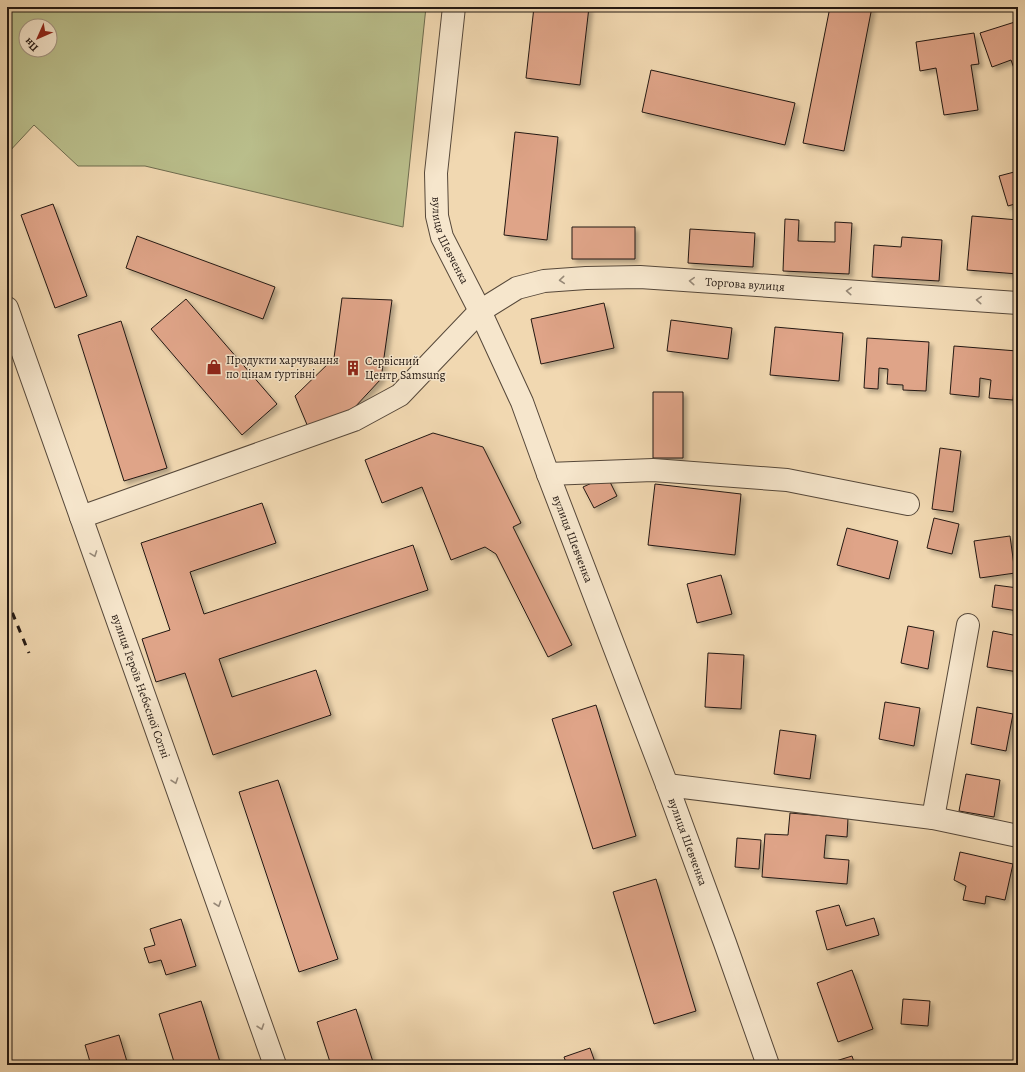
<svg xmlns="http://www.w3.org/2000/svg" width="1025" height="1072" viewBox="0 0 1025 1072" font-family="Alegreya,serif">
  <defs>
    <filter id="shadow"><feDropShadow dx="3.5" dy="3.5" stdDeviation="2" flood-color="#0004"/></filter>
  </defs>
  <rect width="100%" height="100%" fill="#f1d8b1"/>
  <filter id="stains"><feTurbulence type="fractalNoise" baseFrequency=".005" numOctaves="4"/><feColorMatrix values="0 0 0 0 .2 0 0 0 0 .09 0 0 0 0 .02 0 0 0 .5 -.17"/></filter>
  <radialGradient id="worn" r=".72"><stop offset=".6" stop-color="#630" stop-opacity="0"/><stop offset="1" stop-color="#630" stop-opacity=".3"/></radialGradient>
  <path fill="#babf8c" stroke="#6e6c4f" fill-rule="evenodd" d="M7,7H426L403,227L145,166H78L34,125L7,154ZM26,26H50V50H26Z"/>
  <path fill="#dfa488" stroke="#231812" filter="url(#shadow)" d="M534,7H589L580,85L526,78Z
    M830,7H872L844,151L803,143Z
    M1018,21V79L1011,60L992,67L980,33Z
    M974,33L979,64L971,65L978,110L944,115L936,68L920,71L916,42Z
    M651,70L795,103L785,145L642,112Z
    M515,132L558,137L547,240L504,235Z
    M1018,171V203L1008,206L999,176Z
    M53,204L87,296L55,308L21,215Z
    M972,216L1018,220V274L967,270Z
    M785,219L799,220L798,241L835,242V222L852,223L849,274L783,271Z
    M572,227H635V259H572Z
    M690,229L755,233L753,267L688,263Z
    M137,236L275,287L263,319L126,268Z
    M902,237L942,240L939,281L872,277L874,245L901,247Z
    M342,298L392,300L381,379L341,422L308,427L295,396L334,358Z
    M186,299L277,404L242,435L151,329Z
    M604,303L614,348L541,364L531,319Z
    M671,320L732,328L728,359L667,351Z
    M121,321L167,468L124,481L78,335Z
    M775,327L843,333L839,381L770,375Z
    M867,338L929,342L926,391L903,390V385L887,384L888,369L879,368L878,389L864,388Z
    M954,346L1017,351L1013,400L989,398L991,380L980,378L979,397L950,394Z
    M653,392H683V458H653Z
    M433,433L483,447L521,523L513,527L572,645L548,657L496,554L485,547L451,560L422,487L382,503L365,460Z
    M940,448L961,451L953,512L932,509Z
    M607,476L617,496L594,508L583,487Z
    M655,484L741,494L735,555L648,545Z
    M262,503L276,543L190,572L204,614L413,545L428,590L219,659L232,697L316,670L331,715L213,755L185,673L156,682L142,639L170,630L141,543Z
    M934,518L959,524L952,554L927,548Z
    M847,528L898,541L889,579L837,565Z
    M1010,536L1015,573L980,578L974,541Z
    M721,575L732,614L697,623L687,584Z
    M995,585L1018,588V611L992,607Z
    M908,626L934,631L928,669L901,663Z
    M993,631L1018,636V672L987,667Z
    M708,653L744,655L741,709L705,707Z
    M885,702L920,708L914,746L879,739Z
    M596,705L636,836L593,849L552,719Z
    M977,707L1013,714L1006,751L971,744Z
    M780,730L816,735L810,779L774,774Z
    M966,774L1000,780L994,817L959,811Z
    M278,780L338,959L299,972L239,792Z
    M790,813L848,818L847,837L826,835L824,858L849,860L847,884L762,877L765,834L788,835Z
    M737,838L761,840L759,869L735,867Z
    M960,852L1013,864L1005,900L986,896L985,904L963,900L966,886L954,880Z
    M656,879L696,1011L654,1024L613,892Z
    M839,905L846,926L874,918L879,935L827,950L816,911Z
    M181,919L196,966L166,975L161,960L149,963L144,948L155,945L150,929Z
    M852,970L873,1029L838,1042L817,983Z
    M903,999L930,1001L928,1026L901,1024Z
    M201,1001L221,1065H175L159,1014Z
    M356,1009L374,1065H331L317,1022Z
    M119,1035L128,1065H91L85,1045Z
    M590,1048L596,1065H567L564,1057Z
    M852,1056L855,1065H823Z"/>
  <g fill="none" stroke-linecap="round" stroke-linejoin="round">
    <defs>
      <g id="minor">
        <path id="s1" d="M454,7L436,173L437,216L442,237L480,311L522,402L548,474L667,785L725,943L768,1065"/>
        <path id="s2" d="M7,308L275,1065"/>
        <path d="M548,474L653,470L787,480L908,504"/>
        <path id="s3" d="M81,517L354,420L400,395L480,311L517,288L544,281L586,278L640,277L1018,303"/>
        <path d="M667,785L933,818L1018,836"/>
        <path d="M933,818L968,625"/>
      </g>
    </defs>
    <use href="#minor" stroke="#56483a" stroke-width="24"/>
    <use href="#minor" stroke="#f6e6cc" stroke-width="22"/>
    <path stroke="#231812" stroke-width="3" stroke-dasharray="7 7" stroke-linecap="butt" d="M7,600L29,653"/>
  </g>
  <defs><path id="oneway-chevron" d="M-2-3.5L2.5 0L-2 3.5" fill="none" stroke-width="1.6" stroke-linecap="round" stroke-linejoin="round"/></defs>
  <g stroke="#978978">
    <use href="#oneway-chevron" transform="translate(562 280) rotate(175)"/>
    <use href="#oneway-chevron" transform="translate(692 281) rotate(-176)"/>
    <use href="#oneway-chevron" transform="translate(849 291) rotate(-176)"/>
    <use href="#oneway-chevron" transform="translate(979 300) rotate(-176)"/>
    <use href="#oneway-chevron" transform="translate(94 554) rotate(70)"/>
    <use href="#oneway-chevron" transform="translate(175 781) rotate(71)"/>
    <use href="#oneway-chevron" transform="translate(218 904) rotate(71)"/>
    <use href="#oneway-chevron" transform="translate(261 1027) rotate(71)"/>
  </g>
  <defs>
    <symbol id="shop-bare" viewBox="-9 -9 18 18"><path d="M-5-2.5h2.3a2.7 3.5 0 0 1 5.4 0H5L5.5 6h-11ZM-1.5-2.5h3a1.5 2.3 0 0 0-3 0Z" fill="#8f2418" stroke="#f6e6cc" stroke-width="2.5" paint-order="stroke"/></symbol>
    <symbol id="building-bare" viewBox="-9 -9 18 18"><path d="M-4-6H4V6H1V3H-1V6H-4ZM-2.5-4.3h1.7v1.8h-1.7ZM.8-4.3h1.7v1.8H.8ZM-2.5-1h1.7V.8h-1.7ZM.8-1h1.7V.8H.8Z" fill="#8f2418" stroke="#f6e6cc" stroke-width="2.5" paint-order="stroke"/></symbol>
  </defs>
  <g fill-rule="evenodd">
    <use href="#shop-bare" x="203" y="356" width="22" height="22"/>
    <use href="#building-bare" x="342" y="357" width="22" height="22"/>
  </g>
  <g text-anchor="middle" stroke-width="3" stroke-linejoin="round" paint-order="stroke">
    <g font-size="12" fill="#231812" stroke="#f6e6cc">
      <text dy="4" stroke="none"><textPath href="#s1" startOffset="237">вулиця Шевченка</textPath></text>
      <text dy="4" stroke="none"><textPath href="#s3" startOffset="731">Торгова вулиця</textPath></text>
      <text dy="4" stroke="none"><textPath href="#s1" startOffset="561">вулиця Шевченка</textPath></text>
      <text dy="4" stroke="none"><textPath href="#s2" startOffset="401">вулиця Героїв Небесної Сотні</textPath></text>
      <text dy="4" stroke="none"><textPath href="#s1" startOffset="885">вулиця Шевченка</textPath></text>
    </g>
    <g font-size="12" fill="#231812" stroke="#f6e6cc" text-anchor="start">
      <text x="226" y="364">Продукти харчування<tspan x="226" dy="14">по цінам ґуртівні</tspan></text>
      <text x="365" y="365">Сервісний<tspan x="365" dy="14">Центр Samsung</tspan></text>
    </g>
  </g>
  <rect width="1025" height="1072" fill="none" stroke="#f1d8b1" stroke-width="24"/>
  <rect x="8" y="8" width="1009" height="1056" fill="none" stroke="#231812" stroke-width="2"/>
  <rect x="12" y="12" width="1001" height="1048" fill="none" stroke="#231812"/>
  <g transform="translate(38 38) rotate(225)"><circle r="19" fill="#f6e6cc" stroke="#a29482"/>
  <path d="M0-3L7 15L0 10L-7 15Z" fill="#8f2418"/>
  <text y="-6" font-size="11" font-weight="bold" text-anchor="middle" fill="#231812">Пн</text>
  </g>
  <rect width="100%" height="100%" filter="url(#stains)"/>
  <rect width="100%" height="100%" fill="url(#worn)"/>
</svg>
